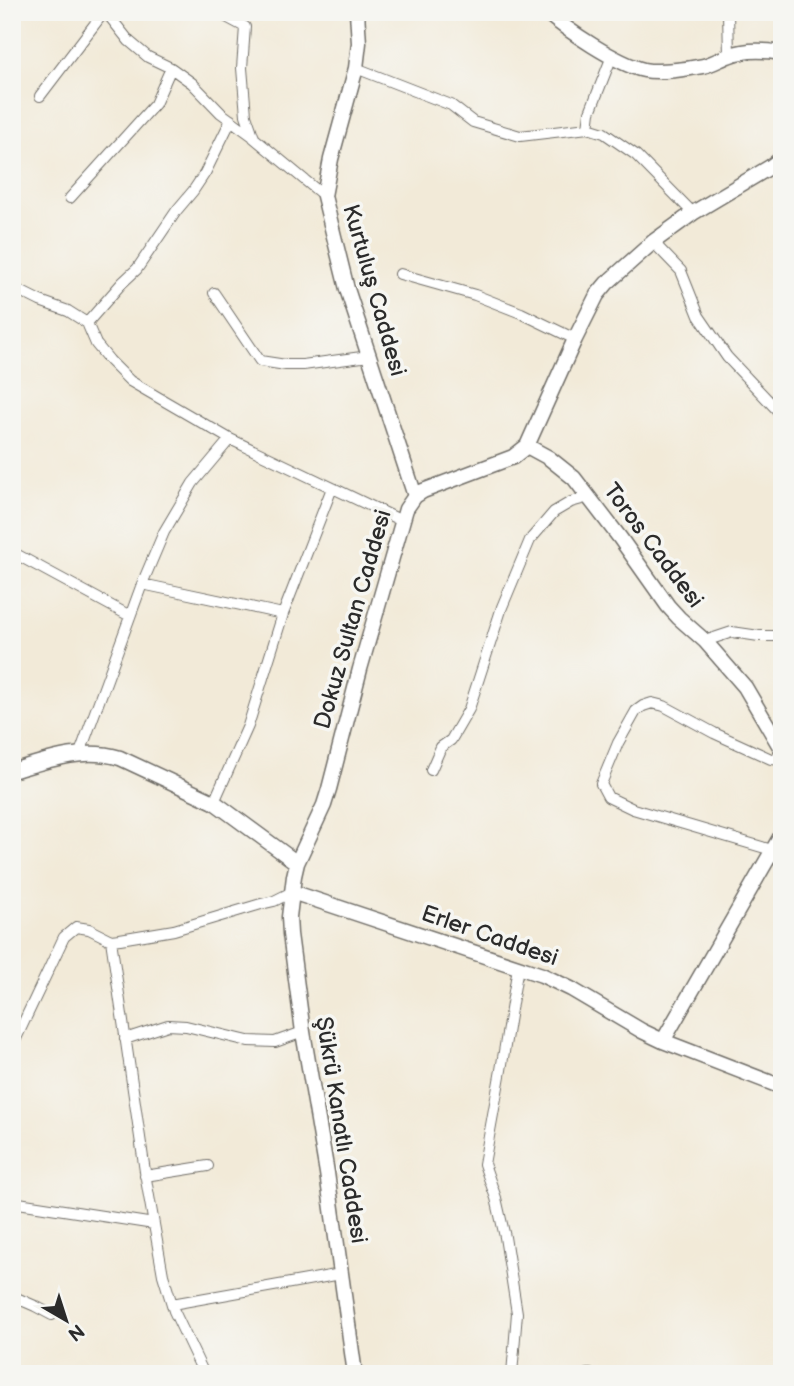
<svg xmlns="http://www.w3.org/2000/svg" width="794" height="1386" viewBox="0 0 794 1386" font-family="'Balsamiq Sans',sans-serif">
  <rect width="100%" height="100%" fill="#f6f6f2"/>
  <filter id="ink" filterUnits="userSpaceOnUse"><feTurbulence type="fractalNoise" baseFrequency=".0143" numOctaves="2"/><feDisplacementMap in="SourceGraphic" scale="14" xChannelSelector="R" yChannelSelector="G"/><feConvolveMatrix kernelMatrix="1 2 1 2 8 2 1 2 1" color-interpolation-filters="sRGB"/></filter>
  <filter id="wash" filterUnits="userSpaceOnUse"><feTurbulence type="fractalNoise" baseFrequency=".00686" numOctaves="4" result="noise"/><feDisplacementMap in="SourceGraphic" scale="28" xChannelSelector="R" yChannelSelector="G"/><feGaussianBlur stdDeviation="1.57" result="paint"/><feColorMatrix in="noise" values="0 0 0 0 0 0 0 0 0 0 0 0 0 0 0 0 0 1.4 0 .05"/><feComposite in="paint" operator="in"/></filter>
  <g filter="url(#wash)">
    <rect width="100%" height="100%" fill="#f2ead8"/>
  </g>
  <g filter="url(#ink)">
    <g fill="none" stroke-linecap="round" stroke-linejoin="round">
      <defs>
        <path id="street" d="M106,12L129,41L148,57L171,68L192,83L221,113L254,137
          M217,12L245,27L242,68L246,115L254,138L324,196
          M728,12L729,55
          M356,68L451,105L473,122L520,136L588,128L604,133L636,155L693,213
          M40,96L104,12
          M588,128L590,112L612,56
          M70,198L155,104L171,68
          M653,242L681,271L699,316L727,357L782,415
          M400,274L475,295L521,313L575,339
          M12,287L40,301L68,311L87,323L96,344L110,361L130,381L230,439L402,521
          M214,293L260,361L286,365H303L369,356
          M87,323L122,283L137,269L177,210L193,191L205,173L231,120
          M12,552L130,616
          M142,584L283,614
          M705,641L732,632L759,636H782
          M80,753L142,584L164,532L193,483L230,439
          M782,760L771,759L714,733L664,706L652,703L643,706L636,711L618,743L601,784L608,797L633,809L782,853
          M431,770L441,747L451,740L469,709L502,607L530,540L554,512L571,502L589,497
          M214,802L248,726L283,614L332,488
          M111,940L147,1185L163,1275L174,1311L204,1374
          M125,1039L168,1025L186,1026L248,1041L275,1042L303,1032
          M12,1047L64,937L76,927L89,929L111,940L120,939L174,930L261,904L274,901L292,892
          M145,1176L208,1166
          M12,1202L154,1224
          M12,1296L35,1306L52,1315
          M172,1304L341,1274
          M512,1374L517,1313L505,1237L496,1198L484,1164L501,1070L518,967
          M587,1374H590"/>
        <path id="secondary" d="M357,12L359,43L356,68L331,159L324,196L347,289L415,496
          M546,12C567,30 617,64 644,70C659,73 688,69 703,66C712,64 720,59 728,56C745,49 764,50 782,53
          M527,446L549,458L574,478L620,538L668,606L679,618L705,641L745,687L782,750
          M12,771C48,760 83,747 120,758L214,802L297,863
          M292,892L542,975L571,989L642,1031L663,1041L782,1087
          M663,1041L782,834
          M355,1374L327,1173L303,1032L290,934L289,917L294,876L297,863L324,805L329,789L360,669L406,509L415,496L423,491L513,457L527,446L575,339L597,295L607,283L653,242L693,213L770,167L782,158"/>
      </defs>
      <use href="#street" stroke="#716e68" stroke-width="12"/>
      <use href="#secondary" stroke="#716e68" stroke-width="17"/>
      <use href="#street" stroke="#fff" stroke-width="10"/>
      <use href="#secondary" stroke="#fff" stroke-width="14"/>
    </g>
  </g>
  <g text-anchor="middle" stroke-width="7" stroke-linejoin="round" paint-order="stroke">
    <g font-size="23" fill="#2b2b2b" stroke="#f6f6f2">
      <text transform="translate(375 290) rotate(74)" y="8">Kurtuluş Caddesi</text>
      <text transform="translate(654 545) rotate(53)" y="8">Toros Caddesi</text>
      <text transform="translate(352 619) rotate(-74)" y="8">Dokuz Sultan Caddesi</text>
      <text transform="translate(490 935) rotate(19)" y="8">Erler Caddesi</text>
      <text transform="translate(342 1130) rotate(81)" y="8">Şükrü Kanatlı Caddesi</text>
    </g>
  </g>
  <rect width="794" height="1386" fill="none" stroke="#f6f6f2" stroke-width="42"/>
  <g transform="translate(66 1320) rotate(141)" stroke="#f6f6f2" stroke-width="5" paint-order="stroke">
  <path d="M0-5L12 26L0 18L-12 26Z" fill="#2b2b2b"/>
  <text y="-10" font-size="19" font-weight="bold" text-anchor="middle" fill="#2b2b2b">N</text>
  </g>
</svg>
